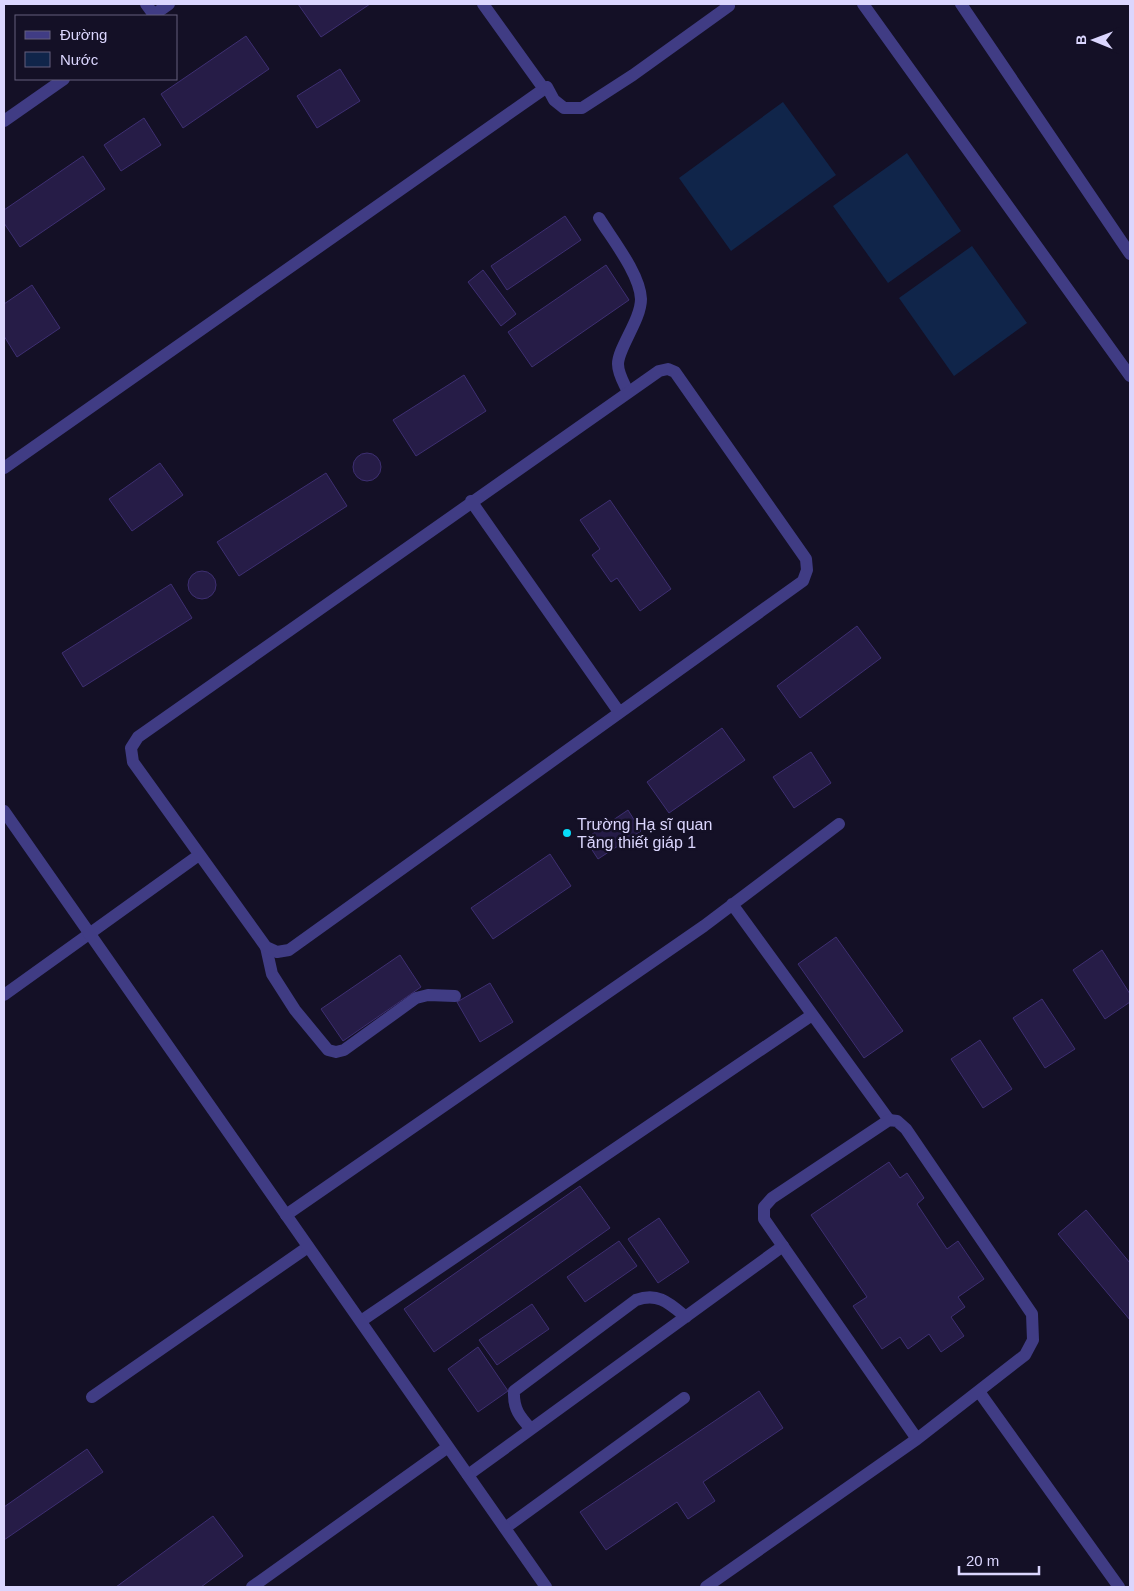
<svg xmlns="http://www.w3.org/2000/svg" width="1134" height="1591" viewBox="0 0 1134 1591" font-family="Helvetica,sans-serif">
  <rect width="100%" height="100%" fill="#141026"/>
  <path fill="#10254a" d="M783,102L836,175L731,251L679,178Z
    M907,153L961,231L888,283L833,206Z
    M972,246L1027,323L954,376L899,298Z"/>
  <path fill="#261c47" stroke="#3e2f72" d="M298,4H370L321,37Z
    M246,36L269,69L183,128L161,94Z
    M340,69L360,101L317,128L297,96Z
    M144,118L161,145L121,171L104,145Z
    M83,156L105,189L20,247L4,223V210Z
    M565,216L581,240L507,290L491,266Z
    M606,265L629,300L532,367L508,332Z
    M483,270L516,314L501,326L468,282Z
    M32,285L60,328L17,357L4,336V304Z
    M464,375L486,411L416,456L393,420Z
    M353 467a14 14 0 1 1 28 0a14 14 0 1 1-28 0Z
    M160,463L183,495L132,531L109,499Z
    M326,473L347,506L239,576L217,542Z
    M610,500L671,589L640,611L617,578L611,582L592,555L600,549L580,520Z
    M188 585a14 14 0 1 1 28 0a14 14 0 1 1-28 0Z
    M171,584L192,618L83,687L62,653Z
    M857,626L881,658L800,718L777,686Z
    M722,728L745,760L669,813L647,782Z
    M811,752L831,783L794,808L773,777Z
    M628,810L641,831L598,859L585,839Z
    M550,854L571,886L493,939L471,908Z
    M836,937L903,1031L864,1058L798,964Z
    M1102,950L1130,994V1002L1105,1019L1073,970Z
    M400,955L421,987L343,1041L321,1009Z
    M490,983L513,1022L480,1042L457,1002Z
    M1042,999L1075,1049L1045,1068L1013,1018Z
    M980,1040L1012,1089L983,1108L951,1059Z
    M889,1162L900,1178L907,1173L924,1198L917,1204L947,1249L958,1241L984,1279L958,1297L965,1307L951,1317L964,1336L941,1352L929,1334L908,1349L900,1337L882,1349L853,1306L867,1297L811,1215Z
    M580,1186L610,1228L434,1352L404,1309Z
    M1086,1210L1130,1263V1320L1058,1234Z
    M659,1218L689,1262L658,1283L628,1239Z
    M619,1241L637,1266L585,1302L567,1277Z
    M532,1304L549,1329L497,1365L479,1340Z
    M478,1347L508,1391L478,1412L448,1369Z
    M759,1391L783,1428L703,1482L715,1501L688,1519L677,1502L606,1550L580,1512Z
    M87,1449L103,1472L4,1540V1507Z
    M213,1516L243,1556L201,1587H116Z"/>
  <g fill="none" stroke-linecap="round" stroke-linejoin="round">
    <path stroke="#403c84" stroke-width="12" d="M146,4L154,15
      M483,4L544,89
      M961,4L1130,254
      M152,16L169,4
      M4,121L64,79
      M599,218C612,239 640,274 641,299C641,320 618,348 618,364C618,374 624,383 628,392
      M4,468L544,89L547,87L554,100L564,108H582L633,75L729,6
      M732,904L889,1120
      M266,947L272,974L295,1010L328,1050L336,1052L344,1050L416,998L428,995L455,996
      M4,995L89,934
      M286,1215L704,926L839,824
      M361,1321L812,1015
      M92,1397L308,1247
      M531,1429C520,1417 513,1409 514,1391L636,1300C658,1292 669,1303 686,1317
      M468,1475L783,1246
      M505,1528L684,1398"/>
    <path stroke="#403c84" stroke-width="12" d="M863,4L1130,376
      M668,369L675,372L806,559L807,570L803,581L289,950L277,952L266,947L133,762L131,748L138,737L659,371Z
      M471,501L619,712
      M4,811L546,1587
      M89,934L199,855
      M980,1393L1119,1587
      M252,1587L448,1447
      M706,1587L917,1439L1025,1355L1033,1340L1032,1314L906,1129L897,1121L889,1120L772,1198L764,1207V1219L917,1439"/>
  </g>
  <circle fill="#07dcf9" stroke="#141026" stroke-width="2" cx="567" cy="833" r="5"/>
  <g text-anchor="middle" stroke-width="5" stroke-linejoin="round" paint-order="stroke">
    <g font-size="16" fill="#dbd6fe" stroke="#141026" text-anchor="start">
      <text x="577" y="830">Trường Hạ sĩ quan<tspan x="577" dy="18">Tăng thiết giáp 1</tspan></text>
    </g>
  </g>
  <rect width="1134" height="1591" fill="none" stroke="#dbd6fe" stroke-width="10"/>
  <rect x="15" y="15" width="162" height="65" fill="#141026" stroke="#645f7c"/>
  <rect x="25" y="31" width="25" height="8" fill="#403c84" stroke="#645f7c"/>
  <text x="60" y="40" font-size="15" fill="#dbd6fe">Đường</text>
  <rect x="25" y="52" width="25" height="15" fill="#10254a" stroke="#645f7c"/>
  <text x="60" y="65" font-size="15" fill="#dbd6fe">Nước</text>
  <g transform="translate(1094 40) rotate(271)" stroke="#141026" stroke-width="4" paint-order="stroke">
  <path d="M0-4L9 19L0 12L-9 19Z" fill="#dbd6fe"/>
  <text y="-8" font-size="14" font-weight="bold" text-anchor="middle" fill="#dbd6fe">B</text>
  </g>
  <path d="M959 1566v8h80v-8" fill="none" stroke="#dbd6fe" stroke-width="2.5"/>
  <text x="966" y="1566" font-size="15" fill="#dbd6fe" stroke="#141026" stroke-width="4" paint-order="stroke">20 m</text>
</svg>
